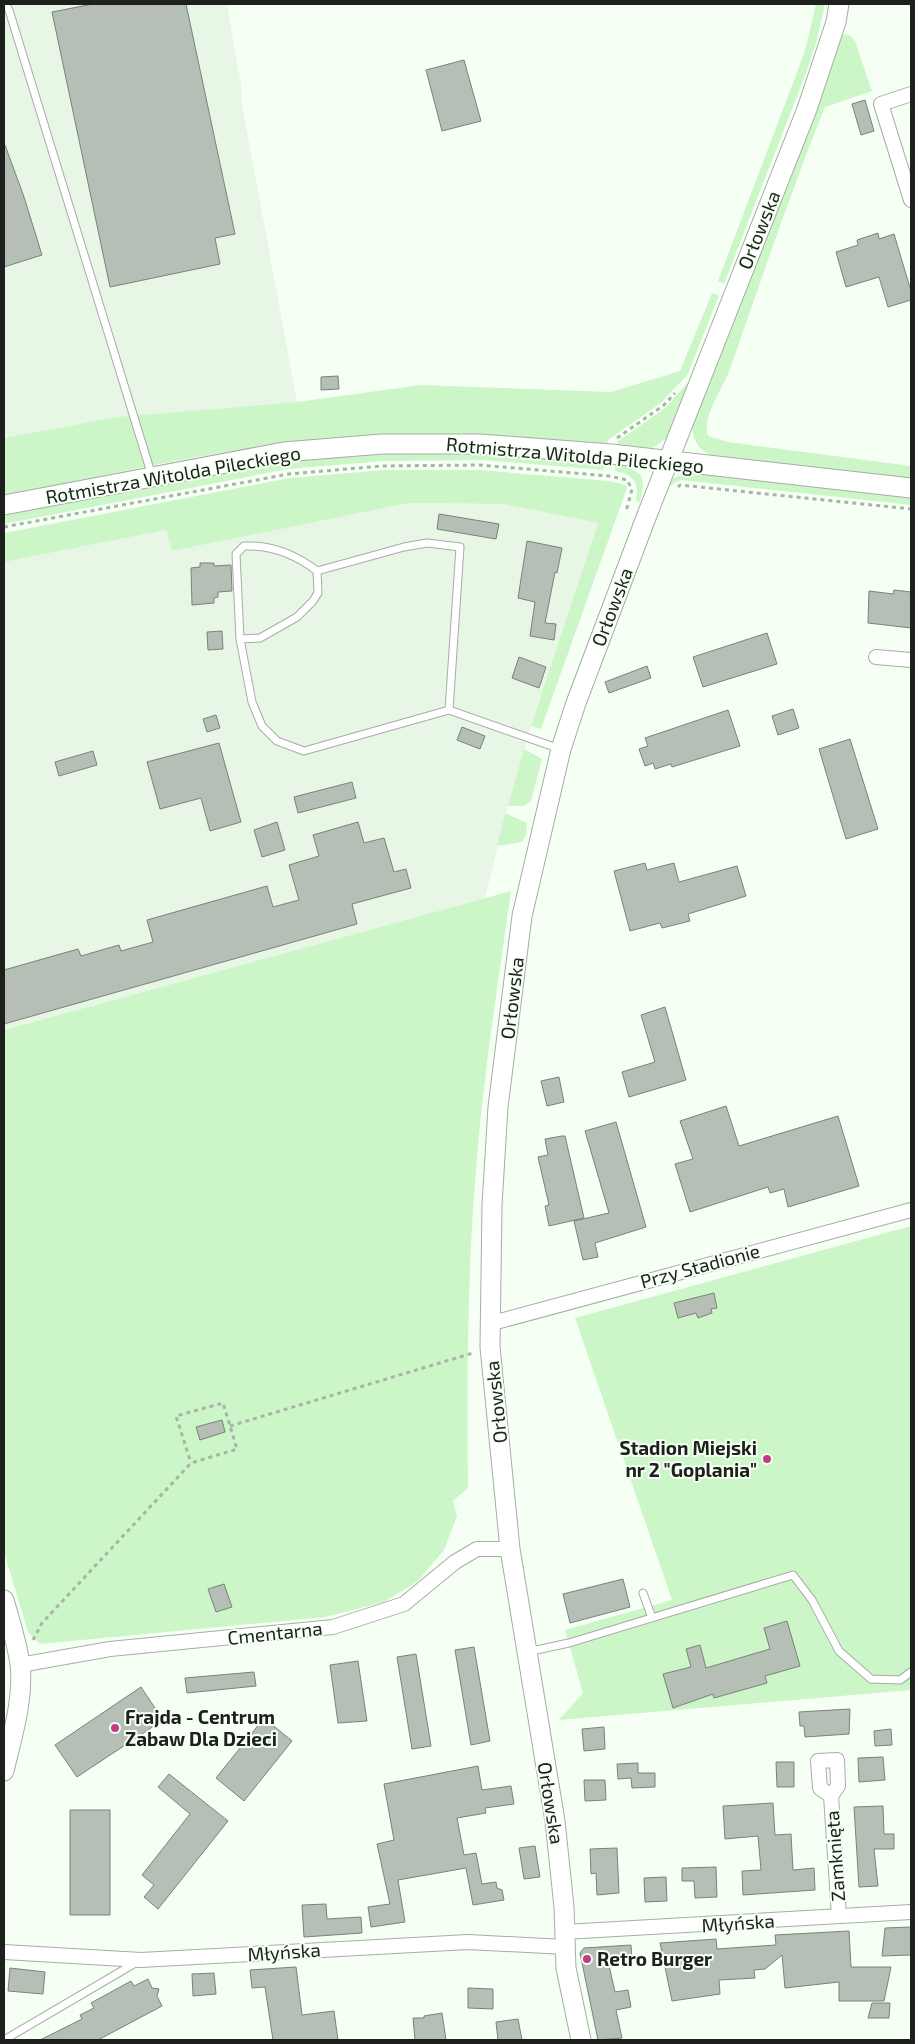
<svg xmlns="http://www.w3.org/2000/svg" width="915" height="2044" viewBox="0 0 915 2044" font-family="'Exo 2',sans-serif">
  <rect width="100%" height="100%" fill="#f5fff4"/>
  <path fill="#e7f6e5" d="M4,4H227L241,86L242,105L297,402L116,417L4,438Z
    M409,503L503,504L598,523L531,726L508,806L485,898L4,1030V562L167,530L172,551Z"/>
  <path fill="#ccf6c8" d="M816,4H825L816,43L806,73L724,284L718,281L805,51Z
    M845,34L851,36L855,41L872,91L825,107C790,193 761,281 730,369C724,386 701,418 708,436L728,442L911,466V478L717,457C700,453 693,442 692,426L838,37Z
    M712,293L719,295L688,374L661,403L608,440L607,445C521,436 436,431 350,437C233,445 118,473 4,496V438L116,417L297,402L421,385L611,392L680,371Z
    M692,378L669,437L652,448L618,445V441L665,408Z
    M482,451L604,462V470L484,460L385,461L288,469L4,524V514L286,461L382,452Z
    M615,464L629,467L641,475L643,485L640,503L636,500C640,482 632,474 615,471Z
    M384,470H480L609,481L626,485L627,488L541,729L531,726L598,523L503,504L409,503L172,551L166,530L4,562V533L290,478Z
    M689,473L911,497V505L681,480L674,483L664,492C667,480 677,475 689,473Z
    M524,749L542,759L531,801L524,806H508Z
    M505,813L527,823L526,835L522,842L497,846Z
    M511,891C498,984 483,1077 476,1170C467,1276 467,1382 468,1488L453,1501L457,1516L444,1550L418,1581L384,1602L325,1617L40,1644L28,1632L4,1552V1030Z
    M911,1226V1690L559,1720L583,1693L565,1630L672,1600L575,1318Z"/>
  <path fill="#b6bfb5" stroke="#7a8279" d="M93,4H186L235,234L215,238L220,264L110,287L52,12Z
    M464,60L481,121L442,131L426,70Z
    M865,100L874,131L861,135L852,104Z
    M5,145L24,197L42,255L4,267V146Z
    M878,233L879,239L894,234L911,291V300L888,307L879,277L846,287L836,252L858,245L857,240Z
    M338,376L339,389L321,390V377Z
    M439,514L499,524L496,539L437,529Z
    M527,541L562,548L557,573L555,572L545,623L556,624L554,640L530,636L535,602L518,598Z
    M200,563H214V566L231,565L232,591L218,592V597L214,598V603L192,605L191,568L200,567Z
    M894,590L911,592V628L868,623L869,591L893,594Z
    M222,631L223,649L208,650L207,632Z
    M767,633L777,664L703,687L693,657Z
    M519,657L546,667L539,688L512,678Z
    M647,666L651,678L609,693L605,682Z
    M793,709L799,728L778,735L772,716Z
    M728,710L740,746L672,767L671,764L655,769L653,763L645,766L639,749L648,746L645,738Z
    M216,715L220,728L207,732L203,719Z
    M462,727L485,736L480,749L457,740Z
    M850,739L878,829L846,839L819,749Z
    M219,743L241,822L210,831L201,798L160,809L147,762Z
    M93,751L97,765L59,776L55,762Z
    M352,782L356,798L298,813L294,797Z
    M277,822L285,850L262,857L254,830Z
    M358,822L364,843L384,838L394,872L406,869L411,888L352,904L357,924L4,1024V970L78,949L81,956L119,945L121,951L153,942L147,920L267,886L273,907L299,900L289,865L319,856L313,835Z
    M645,863L647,870L674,863L679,882L737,866L746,896L688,914L690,921L662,928L660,923L630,931L614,871Z
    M665,1007L686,1080L629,1097L622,1072L655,1062L641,1015Z
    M559,1077L564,1102L547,1106L541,1081Z
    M726,1106L739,1146L838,1116L859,1186L788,1207L784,1189L770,1193L768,1187L690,1212L675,1164L693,1159L680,1121Z
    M616,1122L646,1227L595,1243L598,1257L583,1260L574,1221L609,1213L585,1131Z
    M562,1136H565L584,1218L549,1226L545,1206L549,1205L538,1157L548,1155L545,1139Z
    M714,1293L717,1308L711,1309L712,1313L698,1318L696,1313L678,1318L674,1303Z
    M222,1420L225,1432L200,1440L196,1427Z
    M623,1579L630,1607L570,1623L563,1594Z
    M224,1584L232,1607L216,1612L208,1589Z
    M787,1621L800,1666L765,1676L767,1683L714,1698L713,1694L673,1708L663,1674L691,1667L686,1649L700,1645L706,1668L770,1649L764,1628Z
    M474,1647L490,1741L471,1745L455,1650Z
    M416,1654L431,1746L412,1749L397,1657Z
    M358,1661L367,1721L338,1723L330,1665Z
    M254,1672L256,1686L187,1693L185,1678Z
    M141,1687L163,1720L77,1777L55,1745Z
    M850,1709L849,1734L805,1737L804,1726H800L799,1712Z
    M264,1718L292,1741L244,1801L216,1778Z
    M604,1727L605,1749L584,1751L582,1729Z
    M891,1729L892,1745L875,1746L874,1731Z
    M883,1757L885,1780L859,1782L858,1758Z
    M776,1762H794V1787H777Z
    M638,1763V1773H655V1787L632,1788L631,1778L618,1779L617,1764Z
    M478,1766L482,1790L511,1786L514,1804L485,1808L486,1813L457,1818L464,1855L476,1853L482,1884L496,1882L497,1888L502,1890L504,1900L473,1905L466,1868L398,1880L405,1922L371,1927L368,1907L390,1904L377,1844L394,1840L384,1784Z
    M169,1774L228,1821L158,1909L144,1897L154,1885L142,1875L190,1814L158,1787Z
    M584,1780H605L606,1800L585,1801Z
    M773,1803L775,1835L791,1834L793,1870L814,1868L815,1890L743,1895L742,1871L761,1870L758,1836L725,1839L723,1806Z
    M883,1806L884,1834H894V1849H874L878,1886L859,1887L854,1807Z
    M70,1810H110V1915H70Z
    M535,1846L540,1877L524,1879L519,1848Z
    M617,1848L619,1893L597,1895L596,1873L591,1874L590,1849Z
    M716,1867L717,1897L695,1898L694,1881H682V1868Z
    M666,1877L667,1901L645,1902L644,1878Z
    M326,1904L327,1919L361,1917L362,1933L304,1937L302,1905Z
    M911,1927V1955L882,1956L885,1928Z
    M849,1931L851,1967H891L884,2001H839V1982L785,1988L782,1955L765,1969L754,1970L755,1978L719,1980L720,1994L672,2001L660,1943L716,1939L717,1949L776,1945L775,1935Z
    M631,1945L632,1959L608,1961L615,1992L628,1990L631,2007L616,2010L622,2038L598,2040L580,1953L584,1948Z
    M296,1967L302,2015L334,2011L338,2040H273L265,1987L252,1988L250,1970Z
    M10,1968L45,1972L43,1994L8,1991Z
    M214,1973L216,1994L193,1996L192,1974Z
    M148,1979L152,1988L159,1989L157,1996L162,2006L98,2040H40L82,2019L80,2015L94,2008L91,2003L131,1981L134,1986Z
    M468,1988L493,1989V2009L468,2008Z
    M872,2003H890L889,2018H868Z
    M442,2013L446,2040H415L413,2018H424V2016Z
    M518,2019L522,2040H498L496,2022Z"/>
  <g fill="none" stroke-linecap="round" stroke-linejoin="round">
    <defs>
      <path id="lane" d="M5,4L9,10L152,476
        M317,571L404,547L427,543L460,547L449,710
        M240,639L236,554L244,546C271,545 296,555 317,571L318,593L313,601L297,617L260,638L240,639L252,702L262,726L277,741L304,751L449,710L560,749
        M643,1593L652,1618
        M527,1652L569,1643L793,1575L812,1600L839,1651L871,1679L900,1680L911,1672
        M4,2040L137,1962"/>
      <path id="street" d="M911,94L881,104L911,200
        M876,657L911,660
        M489,1324L911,1210
        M20,1665L110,1649L333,1627L404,1604L455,1562L477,1549H510
        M831,1796L820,1788L818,1761L837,1760L838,1786L831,1796L839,1916
        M564,1932L911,1912
        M4,1952L141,1960L468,1942L565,1947"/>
      <path id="secondary" d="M4,505L284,452L382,444H480L611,454L911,488
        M4,1600C10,1621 17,1643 20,1664C24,1700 12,1736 4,1771
        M581,2040L566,1968L564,1907L555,1821L510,1549L490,1347L492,1205L498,1107L522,916L561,749L576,703L647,515L807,109L836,22L839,4"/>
    </defs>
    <use href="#lane" stroke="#a5aea4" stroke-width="9"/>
    <use href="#street" stroke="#a5aea4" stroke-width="16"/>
    <use href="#secondary" stroke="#a5aea4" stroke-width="21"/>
    <path stroke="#aab2a9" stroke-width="3" stroke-dasharray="4 4" stroke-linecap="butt" d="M617,438L664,405L675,393
      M678,487L680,485L911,509
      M4,527L289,474L382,466L479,465L609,476L627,480L632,489L627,508L631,510
      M230,1426L473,1353
      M33,1640L42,1623L191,1463L237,1449L223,1403L176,1416L191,1463"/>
    <use href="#lane" stroke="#fff" stroke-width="7"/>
    <use href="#street" stroke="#fff" stroke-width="14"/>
    <use href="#secondary" stroke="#fff" stroke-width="19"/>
  </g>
  <g fill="#c13d81" stroke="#f5fff4" stroke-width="2">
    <circle cx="767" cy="1459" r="5"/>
    <circle cx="115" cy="1728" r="5"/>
    <circle cx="587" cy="1959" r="5"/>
  </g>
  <g text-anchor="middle" stroke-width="4" stroke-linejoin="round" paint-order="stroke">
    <g font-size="19" fill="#1d201c" stroke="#f5fff4">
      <text transform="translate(759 230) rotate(-68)" y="7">Orłowska</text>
      <text transform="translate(575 455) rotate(5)" y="7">Rotmistrza Witolda Pileckiego</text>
      <text transform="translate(173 475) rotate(-10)" y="7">Rotmistrza Witolda Pileckiego</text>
      <text transform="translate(612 607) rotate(-69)" y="7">Orłowska</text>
      <text transform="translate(512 998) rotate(-83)" y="7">Orłowska</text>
      <text transform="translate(700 1266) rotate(-15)" y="7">Przy Stadionie</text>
      <text transform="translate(496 1402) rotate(-96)" y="7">Orłowska</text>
      <text transform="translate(275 1633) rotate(-6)" y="7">Cmentarna</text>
      <text transform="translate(551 1803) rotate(81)" y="7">Orłowska</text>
      <text transform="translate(835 1856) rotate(-94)" y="7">Zamknięta</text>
      <text transform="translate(738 1923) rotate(-4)" y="7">Młyńska</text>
      <text transform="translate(284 1952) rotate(-4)" y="7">Młyńska</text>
    </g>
    <g font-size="19" font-weight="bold" fill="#1d201c" stroke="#f5fff4" text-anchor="start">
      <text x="757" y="1455" text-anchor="end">Stadion Miejski<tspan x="757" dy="22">nr 2 "Goplania"</tspan></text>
      <text x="125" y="1724">Frajda - Centrum<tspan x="125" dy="22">Zabaw Dla Dzieci</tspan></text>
      <text x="597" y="1966">Retro Burger</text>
    </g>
  </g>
  <rect width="915" height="2044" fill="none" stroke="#1d201c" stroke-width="10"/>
</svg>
